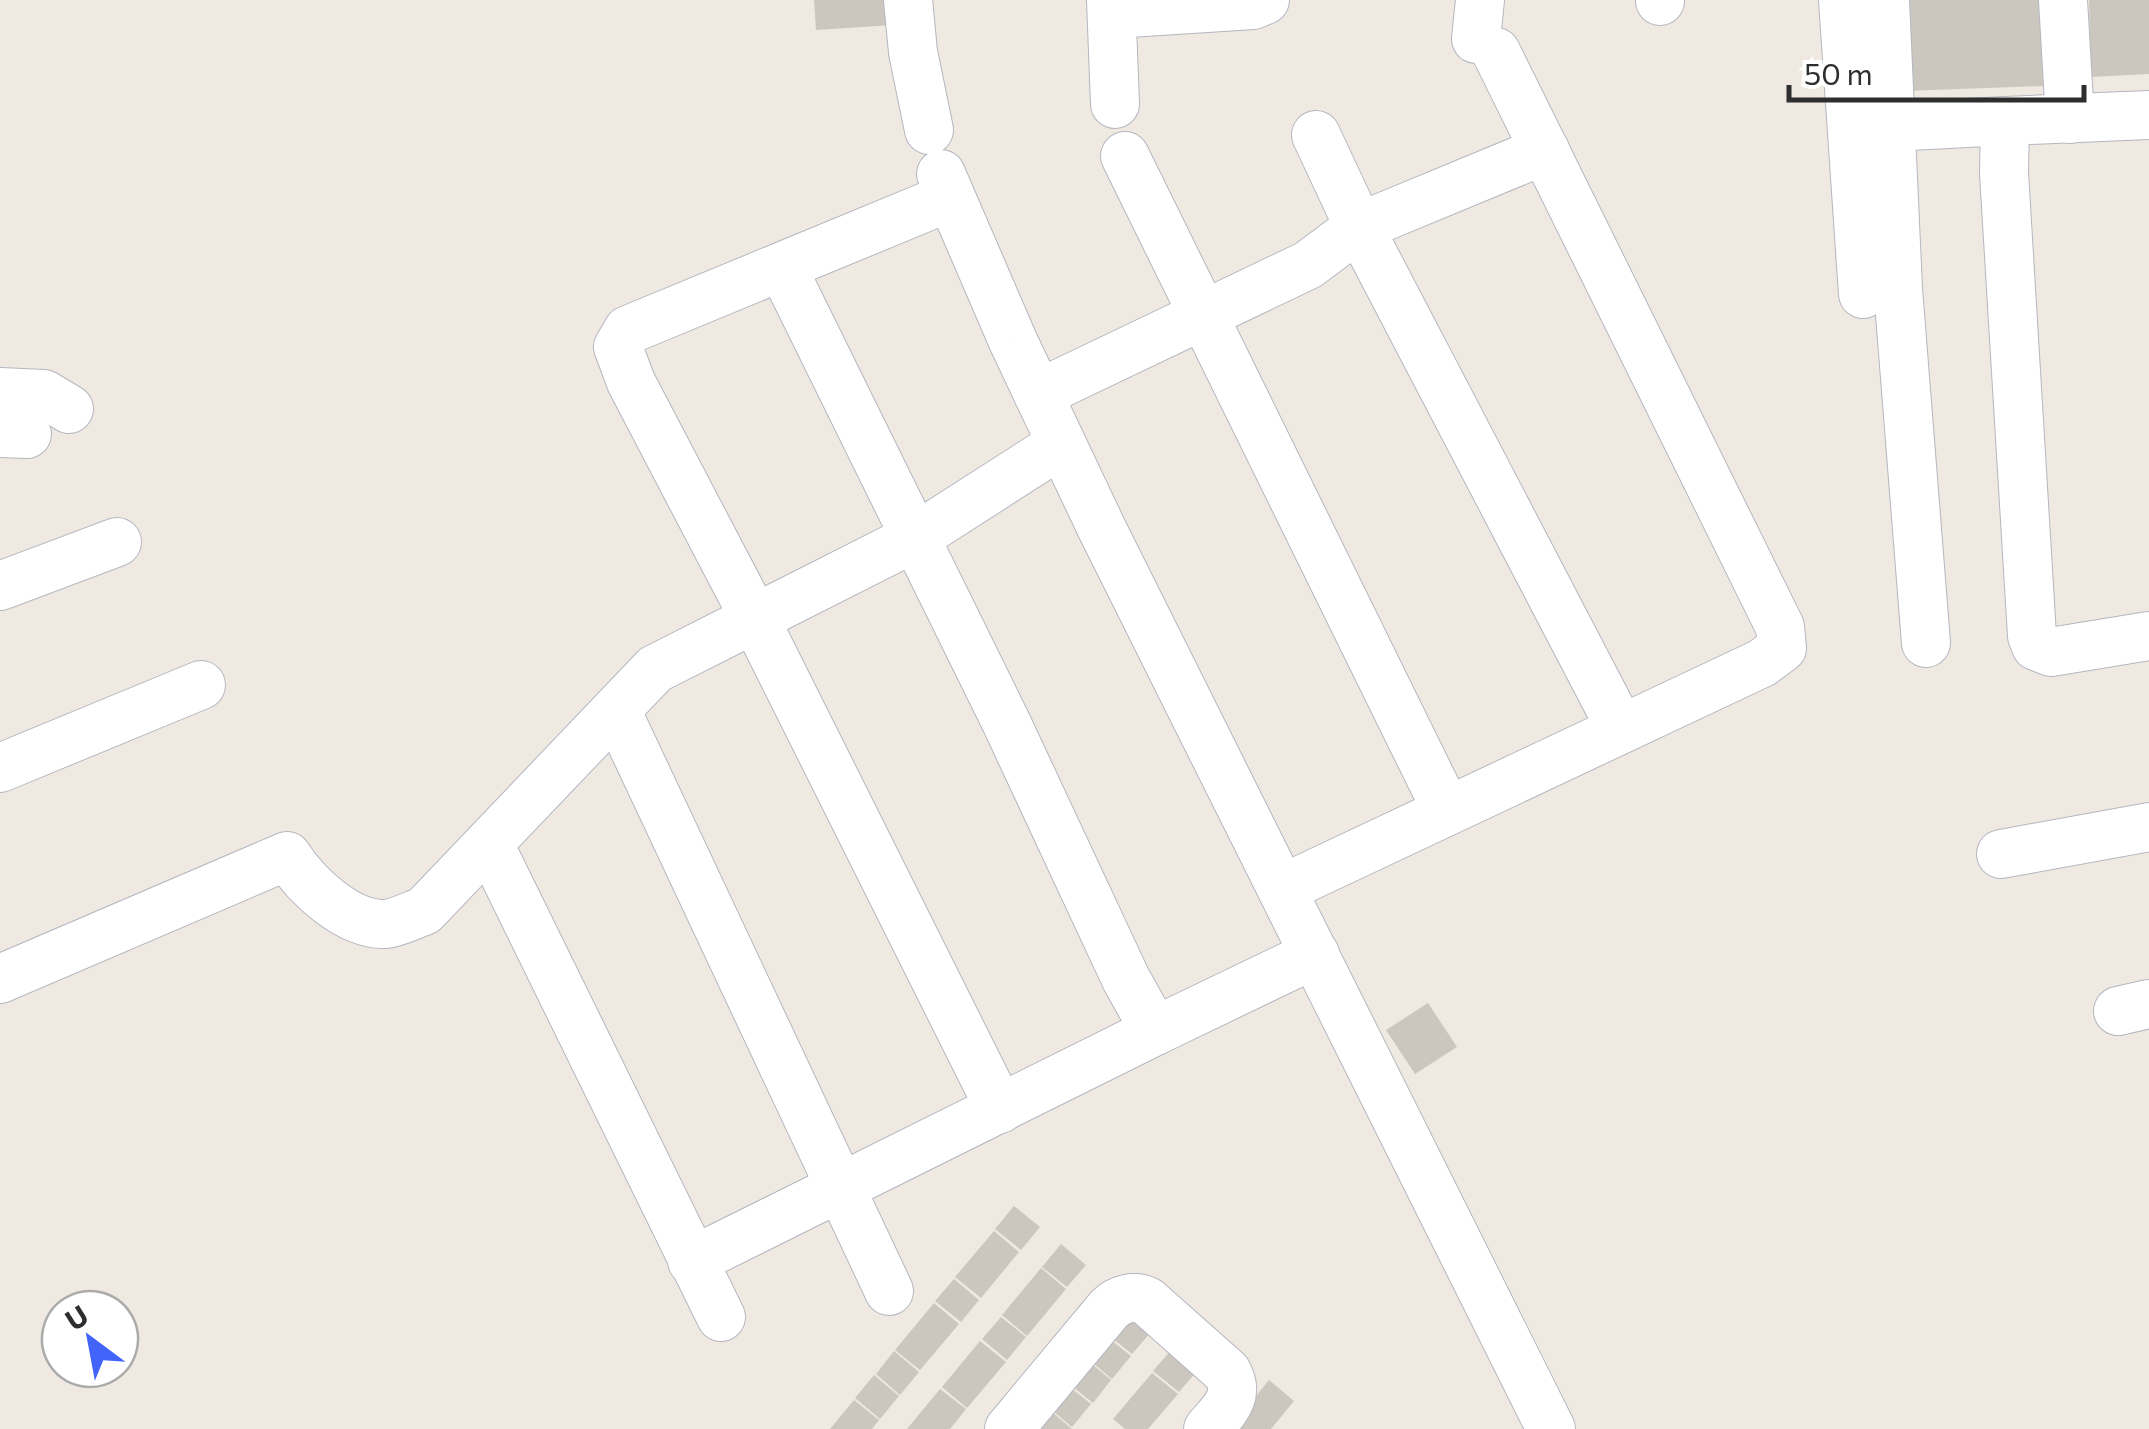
<svg xmlns="http://www.w3.org/2000/svg" width="2149" height="1429" font-family="Commissioner,sans-serif">
<style>
.building{fill:#cbc7bf}
.lines{fill:none;stroke-linecap:round;stroke-linejoin:round}
.minor-casing{stroke:#b4b7c1;stroke-width:50}
.minor{stroke:#fff;stroke-width:48}
</style>
<rect width="100%" height="100%" fill="#efe9e1"/>
<!-- building -->
<g class="building">
<polygon points="814,0 891,0 893,25 816,30"/>
<polygon points="1902,0 2040,0 2043,86 1905,91"/>
<polygon points="2089,0 2149,0 2149,74 2091,77"/>
<polygon points="1428,1003 1457,1047 1415,1074 1386,1030"/>
<polygon points="1014,1206 1040,1227 1021,1250 995,1229"/>
<polygon points="994,1231 1019,1252 981,1298 955,1277"/>
<polygon points="1061,1244 1086,1265 1067,1287 1042,1267"/>
<polygon points="1041,1268 1066,1289 1027,1336 1002,1315"/>
<polygon points="954,1279 979,1300 961,1322 935,1301"/>
<polygon points="934,1303 959,1324 920,1370 895,1350"/>
<polygon points="1126,1311 1151,1332 1132,1354 1107,1334"/>
<polygon points="1001,1317 1026,1337 1007,1360 982,1339"/>
<polygon points="1106,1336 1131,1356 1112,1379 1087,1358"/>
<polygon points="980,1341 1006,1362 967,1408 942,1387"/>
<polygon points="1172,1349 1198,1370 1179,1392 1153,1371"/>
<polygon points="894,1351 919,1372 900,1395 876,1374"/>
<polygon points="1086,1359 1111,1380 1093,1403 1067,1382"/>
<polygon points="1152,1373 1178,1394 1148,1429 1125,1429 1113,1419"/>
<polygon points="874,1375 899,1396 880,1419 855,1398"/>
<polygon points="1269,1380 1294,1401 1271,1429 1233,1429 1231,1427"/>
<polygon points="1066,1384 1091,1404 1072,1427 1047,1406"/>
<polygon points="940,1389 966,1409 950,1429 907,1429"/>
<polygon points="854,1400 879,1420 872,1429 830,1429"/>
<polygon points="1046,1407 1072,1429 1028,1429"/>
</g>
<g class="lines">
<!-- minor casing -->
<g class="minor-casing">
<g id="minor">
<polyline points="908,0 913,52 929,130"/>
<polyline points="1111,0 1115,104"/>
<polyline points="1843,0 1863,294"/>
<polyline points="1885,0 1898,289 1926,643"/>
<polyline points="2063,0 2070,119"/>
<polyline points="1660,1 1660,0"/>
<polyline points="1113,14 1253,5 1265,0"/>
<polyline points="1476,39 1480,0"/>
<polyline points="2005,121 2149,115"/>
<polyline points="1891,127 2005,121 2004,173 2032,636 2036,646 2051,652 2149,636"/>
<polyline points="1316,135 1359,227 1621,729"/>
<polyline points="1125,156 1447,811"/>
<polyline points="941,174 1013,341 1102,529 1551,1429"/>
<polyline points="950,197 628,330 618,347 631,382 756,621 1000,1109"/>
<polyline points="782,267 1007,724 1126,979 1155,1031 1315,954"/>
<polyline points="0,392 44,394 69,409"/>
<polyline points="1038,394 1308,265 1359,227 1545,150"/>
<polyline points="0,433 27,434"/>
<polyline points="0,586 117,542"/>
<polyline points="616,710 889,1291"/>
<polyline points="0,768 201,685"/>
<polyline points="489,844 721,1317"/>
<polyline points="2001,854 2149,827"/>
<polyline points="1282,889 1762,663 1782,648 1780,627 1496,52"/>
<path d="M0,979L287,856C306,885 347,925 385,924C397,923 412,915 424,911L655,669L916,537L1061,444"/>
<polyline points="2118,1011 2149,1004"/>
<polyline points="692,1261 1155,1031"/>
<path d="M1009,1429L1109,1309C1119,1299 1134,1295 1147,1301L1227,1372C1241,1397 1224,1410 1208,1429"/>
</g>
</g>
<!-- minor -->
<use href="#minor" class="minor"/>
</g>
<!-- north arrow -->
<g transform="translate(90 1339) rotate(328)"><circle r="48" fill="#ffffff" stroke="#ababab" stroke-width="2.5"/>
<path d="M0-8L18 38L0 25L-18 38Z" fill="#4264fb"/>
<text y="-15" font-size="28" font-weight="bold" text-anchor="middle" fill="#2e2e2e">U</text>
</g>
<!-- scale -->
<path d="M1789 85v15h295v-15" fill="none" stroke="#2e2e2e" stroke-width="5"/>
<text x="1804" y="85" font-size="30" fill="#2e2e2e" stroke="#ffffff" stroke-width="8" paint-order="stroke">50 m</text>
</svg>
